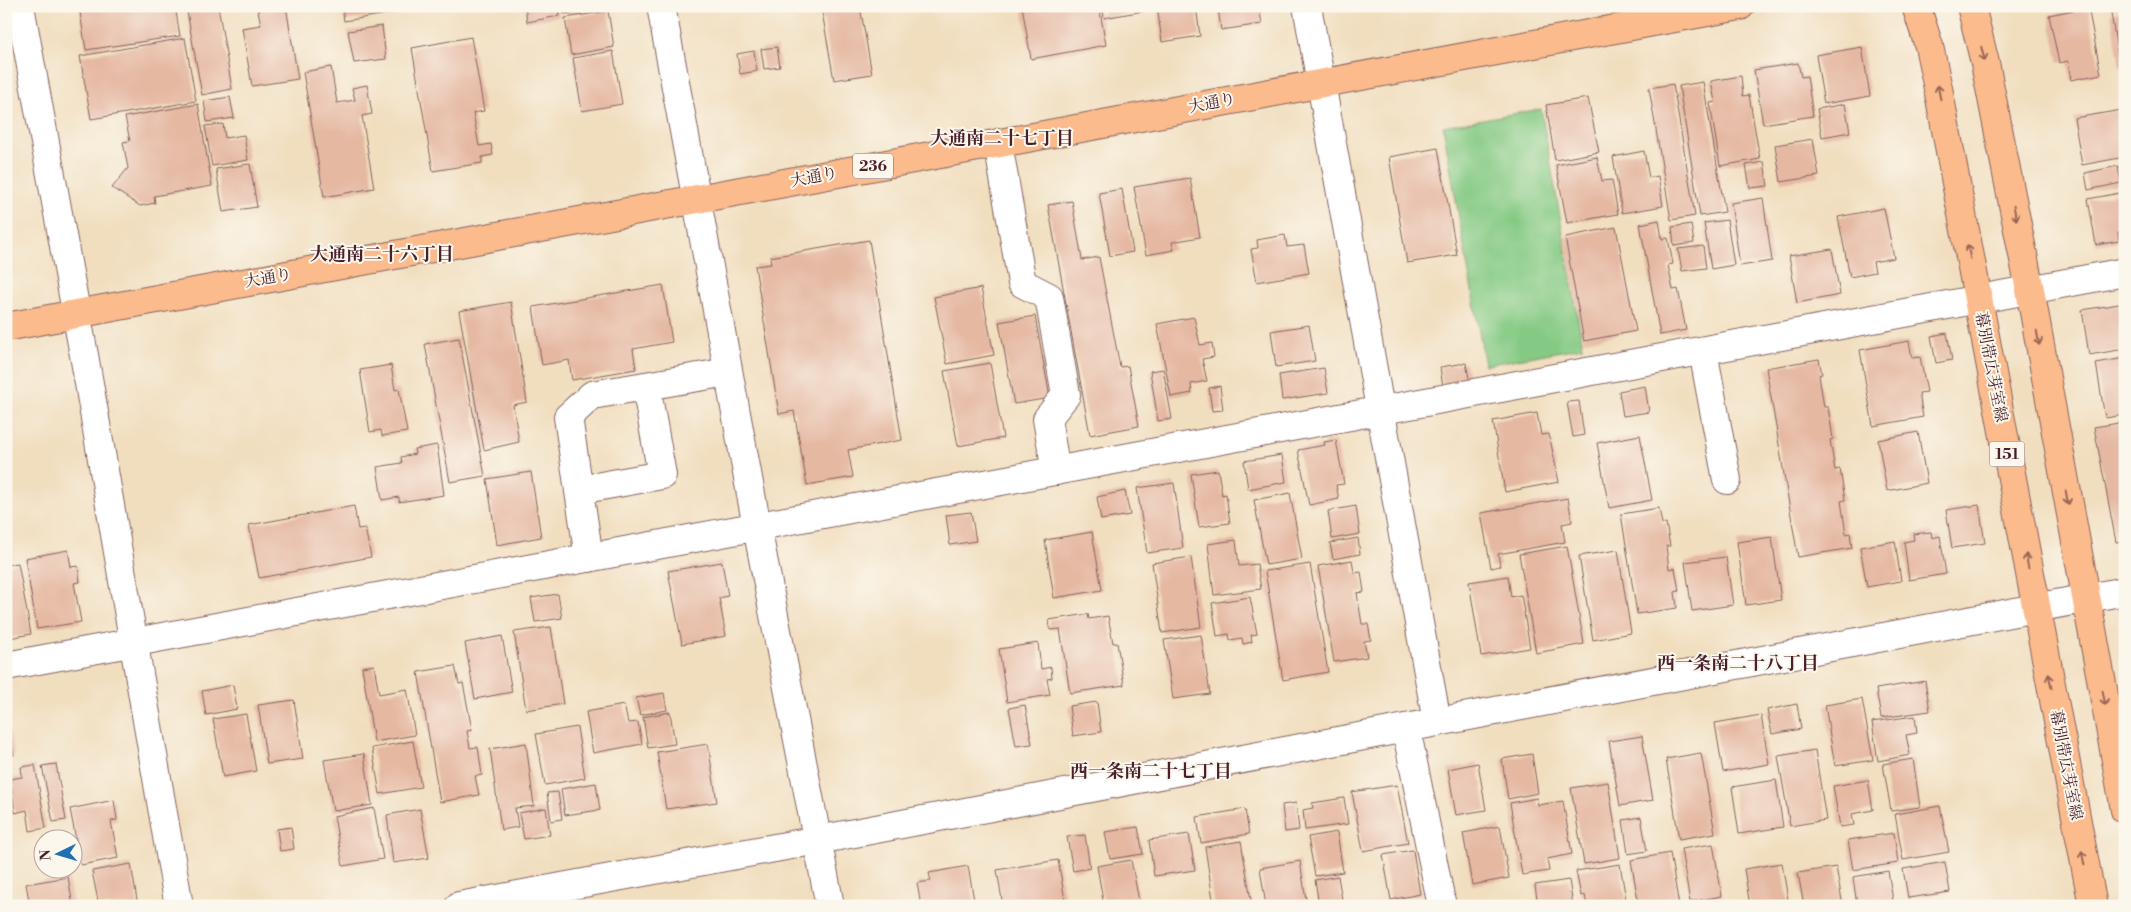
<svg xmlns="http://www.w3.org/2000/svg" width="2131" height="912" font-family="'Libre Bodoni','Noto Serif JP',serif">
<style>
.green{fill:#85ca84;stroke:#687458}
.building{fill:#e5b8a2}
.lines{fill:none;stroke-linecap:round;stroke-linejoin:round}
.minor-casing{stroke:#84625f;stroke-width:30}
.major-casing{stroke:#84625f;stroke-width:30}
.highway-casing{stroke:#84625f;stroke-width:30}
.minor{stroke:#fff;stroke-width:28}
.major{stroke:#fbbb8c;stroke-width:28}
.highway{stroke:#fbbb8c;stroke-width:28}
.oneway{stroke:#9a6557}
.labels{text-anchor:middle;dominant-baseline:central;stroke-width:4;stroke-linejoin:round;paint-order:stroke}
.shield{fill:#fbf7ec;stroke:#7f6065;stroke-width:1}
.shield-label{font-size:15px;font-weight:bold;fill:#4a1f2b}
.street-label{font-size:16px;fill:#4a1f2b;stroke:#fbf7ec}
.neighbourhood-label{font-size:18px;font-weight:bold;fill:#4a1f2b;stroke:#fbf7ec}
</style>
<rect width="100%" height="100%" fill="#fbf7ec"/>
<filter id="ink" filterUnits="userSpaceOnUse"><feTurbulence type="fractalNoise" baseFrequency=".02" numOctaves="2"/><feDisplacementMap in="SourceGraphic" scale="10" xChannelSelector="R" yChannelSelector="G"/><feConvolveMatrix kernelMatrix="1 2 1 2 8 2 1 2 1" color-interpolation-filters="sRGB"/></filter>
<filter id="wash" filterUnits="userSpaceOnUse"><feTurbulence type="fractalNoise" baseFrequency=".0096" numOctaves="4" result="noise"/><feDisplacementMap in="SourceGraphic" scale="20" xChannelSelector="R" yChannelSelector="G"/><feGaussianBlur stdDeviation="1.12" result="paint"/><feColorMatrix in="noise" values="0 0 0 0 0 0 0 0 0 0 0 0 0 0 0 0 0 1.4 0 .05"/><feComposite in="paint" operator="in"/></filter>
<g filter="url(#wash)">
<rect width="100%" height="100%" fill="#f1debf"/>
<!-- green -->
<polygon class="green" points="1541,109 1583,347 1485,365 1443,126"/>
<g id="blocks">
<!-- building -->
<g class="building">
<polygon points="79,6 175,6 180,36 86,50"/>
<polygon points="186,6 218,6 232,89 202,95"/>
<polygon points="257,6 286,6 298,79 252,86 242,28 261,25"/>
<polygon points="342,6 392,6 393,13 344,21"/>
<polygon points="525,6 558,6 559,16 527,22"/>
<polygon points="563,6 604,6 605,7 564,14"/>
<polygon points="821,6 860,6 872,74 834,80"/>
<polygon points="1022,6 1099,6 1106,45 1031,59"/>
<polygon points="1102,6 1148,6 1149,10 1104,18"/>
<polygon points="1157,6 1196,6 1200,36 1162,42"/>
<polygon points="1210,6 1259,6 1262,24 1221,30 1218,8 1210,9"/>
<polygon points="2088,7 2101,74 2071,80 2068,61 2059,63 2049,15"/>
<polygon points="608,11 614,47 571,55 565,18"/>
<polygon points="2125,11 2125,66 2120,67 2111,13"/>
<polygon points="382,26 386,59 354,63 348,31"/>
<polygon points="471,37 484,111 473,113 479,146 491,144 493,155 482,157 482,163 433,171 412,48"/>
<polygon points="185,38 196,101 91,119 80,56"/>
<polygon points="777,47 780,67 764,69 761,49"/>
<polygon points="1862,47 1870,96 1824,104 1816,55"/>
<polygon points="613,51 622,104 582,111 573,58"/>
<polygon points="754,51 757,71 740,74 737,54"/>
<polygon points="1798,63 1801,77 1807,76 1813,116 1763,124 1754,70"/>
<polygon points="331,67 337,103 355,100 352,88 367,85 372,114 362,116 374,188 324,197 303,72"/>
<polygon points="1741,76 1743,96 1749,95 1760,159 1720,166 1710,103 1715,102 1711,81"/>
<polygon points="1703,82 1725,212 1700,216 1679,86"/>
<polygon points="1673,84 1695,216 1671,220 1649,88"/>
<polygon points="230,97 234,118 207,122 204,101"/>
<polygon points="1588,98 1599,152 1555,160 1546,105"/>
<polygon points="198,104 212,186 154,196 155,203 140,206 112,188 128,168 123,142 130,141 125,117"/>
<polygon points="1845,104 1850,132 1822,137 1817,109"/>
<polygon points="2122,110 2125,127 2125,157 2082,165 2074,118"/>
<polygon points="223,124 225,138 244,135 248,160 212,166 205,126"/>
<polygon points="1813,139 1819,176 1781,182 1775,145"/>
<polygon points="1438,148 1457,255 1407,263 1389,157"/>
<polygon points="1644,151 1649,178 1658,176 1663,206 1622,213 1613,157"/>
<polygon points="1597,157 1602,181 1612,180 1618,214 1567,223 1556,165"/>
<polygon points="1764,162 1768,186 1750,188 1746,165"/>
<polygon points="250,164 257,207 223,212 216,169"/>
<polygon points="2118,166 2121,183 2088,190 2085,173"/>
<polygon points="1190,178 1200,237 1172,242 1174,250 1146,255 1134,187"/>
<polygon points="1122,189 1133,252 1110,256 1099,193"/>
<polygon points="2125,192 2125,231 2118,232 2119,241 2096,245 2088,199"/>
<polygon points="1763,198 1772,261 1740,266 1731,203"/>
<polygon points="1072,201 1082,260 1099,257 1120,367 1128,366 1139,426 1090,435 1048,205"/>
<polygon points="1884,208 1894,258 1873,262 1875,272 1850,277 1838,217"/>
<polygon points="1659,220 1662,239 1668,238 1673,264 1668,265 1673,290 1678,289 1686,330 1660,335 1640,224"/>
<polygon points="1727,220 1734,265 1711,269 1704,223"/>
<polygon points="1691,224 1694,243 1674,246 1672,227"/>
<polygon points="1616,227 1636,331 1584,341 1565,237"/>
<polygon points="1285,235 1287,247 1304,245 1309,273 1257,282 1251,249 1258,248 1257,240"/>
<polygon points="869,240 902,440 848,450 853,477 807,485 794,411 779,414 755,266 771,264 770,257"/>
<polygon points="1703,246 1706,268 1682,271 1678,249"/>
<polygon points="1832,249 1840,295 1797,303 1789,256"/>
<polygon points="663,285 672,342 633,349 636,369 572,380 569,360 542,365 533,307"/>
<polygon points="981,288 994,355 947,364 934,297"/>
<polygon points="511,302 527,402 513,405 519,442 484,450 459,311"/>
<polygon points="2125,303 2125,349 2089,355 2082,310"/>
<polygon points="1035,316 1050,398 1014,404 999,322"/>
<polygon points="1194,317 1200,345 1212,343 1214,357 1202,359 1207,381 1191,384 1192,393 1171,397 1157,324"/>
<polygon points="1309,325 1315,361 1276,367 1271,331"/>
<polygon points="1947,333 1952,360 1936,363 1931,336"/>
<polygon points="459,338 485,476 450,482 425,344"/>
<polygon points="1909,341 1912,358 1920,357 1927,392 1919,393 1923,417 1873,426 1860,350"/>
<polygon points="2125,358 2125,415 2105,418 2096,363"/>
<polygon points="1819,359 1822,374 1819,375 1824,407 1828,407 1833,439 1830,440 1835,470 1840,469 1845,500 1841,501 1846,534 1850,533 1852,548 1798,557 1766,368"/>
<polygon points="990,363 1003,438 958,446 944,371"/>
<polygon points="1466,363 1470,383 1443,387 1440,367"/>
<polygon points="391,365 395,390 399,389 407,432 382,436 381,430 370,432 360,370"/>
<polygon points="1324,368 1328,393 1282,400 1279,375"/>
<polygon points="1163,369 1172,419 1158,421 1150,371"/>
<polygon points="1220,386 1223,410 1212,411 1209,388"/>
<polygon points="1645,386 1649,412 1623,416 1619,391"/>
<polygon points="1579,401 1584,435 1573,437 1567,402"/>
<polygon points="1537,413 1541,435 1549,434 1559,482 1505,492 1493,421"/>
<polygon points="2125,422 2125,541 2116,542 2094,427"/>
<polygon points="1918,432 1927,483 1887,491 1878,440"/>
<polygon points="1640,435 1652,500 1609,508 1597,443"/>
<polygon points="1336,440 1344,484 1336,485 1339,499 1309,505 1298,450 1325,445 1324,442"/>
<polygon points="437,445 444,495 399,502 399,497 382,500 377,467 402,463 401,457 415,454 414,449"/>
<polygon points="1282,455 1286,482 1248,489 1244,461"/>
<polygon points="1218,470 1222,495 1226,494 1230,523 1199,527 1191,474"/>
<polygon points="531,472 541,537 497,545 487,479"/>
<polygon points="1174,483 1183,548 1147,553 1137,488"/>
<polygon points="1125,491 1130,515 1101,520 1097,497"/>
<polygon points="1290,493 1302,559 1266,565 1254,500"/>
<polygon points="1568,498 1572,522 1562,524 1565,542 1498,554 1500,566 1491,568 1481,513"/>
<polygon points="1979,505 1985,543 1952,548 1946,510"/>
<polygon points="354,506 358,529 365,528 371,557 259,578 249,525"/>
<polygon points="1356,506 1360,534 1332,539 1328,511"/>
<polygon points="1659,508 1662,524 1666,523 1670,546 1666,546 1669,569 1675,568 1679,591 1675,592 1677,608 1637,614 1621,514"/>
<polygon points="971,512 976,541 950,545 946,515"/>
<polygon points="1092,532 1102,590 1054,598 1045,540"/>
<polygon points="1931,532 1932,538 1940,536 1946,574 1909,580 1904,542 1914,540 1913,534"/>
<polygon points="1772,537 1781,600 1746,605 1737,542"/>
<polygon points="1358,538 1360,554 1333,559 1330,543"/>
<polygon points="1236,540 1239,566 1257,564 1261,589 1214,595 1208,544"/>
<polygon points="1895,541 1901,581 1867,587 1860,547"/>
<polygon points="1567,546 1584,644 1536,653 1519,554"/>
<polygon points="68,550 71,567 78,566 80,582 74,583 81,622 37,629 25,558"/>
<polygon points="1618,550 1631,633 1593,640 1579,556"/>
<polygon points="1191,557 1201,627 1162,633 1152,563"/>
<polygon points="1726,557 1733,605 1692,611 1685,562"/>
<polygon points="1352,560 1354,573 1361,572 1364,592 1357,593 1362,624 1368,624 1371,640 1364,641 1367,657 1334,662 1318,566"/>
<polygon points="722,562 728,596 719,598 726,636 682,644 668,571"/>
<polygon points="18,563 31,634 9,638 6,624 6,565"/>
<polygon points="1310,564 1328,672 1283,680 1265,571"/>
<polygon points="1508,576 1511,597 1521,595 1530,648 1481,656 1469,582"/>
<polygon points="558,594 562,618 535,622 531,598"/>
<polygon points="1250,597 1257,634 1251,635 1252,642 1243,644 1242,638 1230,640 1229,634 1217,636 1212,603"/>
<polygon points="1088,614 1089,619 1108,616 1113,643 1117,643 1124,685 1070,693 1060,629 1050,630 1049,620"/>
<polygon points="551,627 563,704 526,710 514,632"/>
<polygon points="1201,635 1210,694 1173,699 1164,640"/>
<polygon points="502,636 512,692 475,699 465,643"/>
<polygon points="1038,643 1041,669 1051,667 1052,678 1047,679 1050,695 1007,702 999,649"/>
<polygon points="374,665 379,694 407,689 415,735 374,742 362,667"/>
<polygon points="455,666 459,684 463,683 472,730 467,731 470,748 478,747 482,775 475,776 479,795 440,802 418,672"/>
<polygon points="1925,681 1930,711 1881,718 1876,689"/>
<polygon points="233,685 237,709 206,715 202,691"/>
<polygon points="664,693 667,710 640,715 636,698"/>
<polygon points="1862,699 1873,760 1835,766 1825,705"/>
<polygon points="294,700 303,759 267,764 258,705"/>
<polygon points="1097,702 1101,732 1073,736 1069,706"/>
<polygon points="1797,704 1801,729 1772,734 1767,710"/>
<polygon points="624,705 628,723 638,722 642,744 593,753 586,712"/>
<polygon points="1025,705 1032,744 1016,746 1009,708"/>
<polygon points="670,712 675,744 648,748 643,717"/>
<polygon points="246,714 256,771 223,777 213,719"/>
<polygon points="1761,715 1769,764 1723,772 1715,723"/>
<polygon points="1915,716 1917,733 1906,735 1910,755 1878,761 1872,722"/>
<polygon points="6,718 14,755 6,757"/>
<polygon points="577,727 585,778 545,785 536,734"/>
<polygon points="1642,736 1653,800 1620,806 1609,741"/>
<polygon points="413,741 421,787 380,794 372,748"/>
<polygon points="526,743 534,806 515,808 518,827 501,830 490,749"/>
<polygon points="708,744 717,802 666,809 657,752"/>
<polygon points="1815,750 1826,820 1790,826 1778,756"/>
<polygon points="1701,753 1715,833 1679,839 1666,759"/>
<polygon points="364,754 372,805 333,811 324,760"/>
<polygon points="1532,754 1538,793 1508,799 1502,759"/>
<polygon points="1913,759 1920,807 1891,811 1883,764"/>
<polygon points="1478,763 1486,810 1456,815 1448,769"/>
<polygon points="56,764 66,820 53,822 42,766"/>
<polygon points="35,765 46,828 30,831 27,810 15,813 10,779 22,777 21,767"/>
<polygon points="1776,780 1783,827 1739,834 1732,787"/>
<polygon points="1868,780 1873,810 1852,814 1854,825 1840,827 1833,786"/>
<polygon points="1608,782 1620,858 1584,864 1571,788"/>
<polygon points="596,783 600,810 565,815 561,789"/>
<polygon points="1397,785 1408,843 1363,851 1352,792"/>
<polygon points="558,792 562,819 551,821 547,793"/>
<polygon points="1344,798 1348,824 1305,830 1303,810 1313,808 1312,803"/>
<polygon points="1537,798 1538,805 1563,801 1572,854 1547,859 1549,871 1522,875 1510,803"/>
<polygon points="114,800 117,820 111,821 118,858 81,865 70,809"/>
<polygon points="1296,803 1299,830 1285,832 1282,805"/>
<polygon points="1940,806 1949,852 1903,860 1895,814"/>
<polygon points="374,808 383,859 343,866 334,816"/>
<polygon points="546,808 550,835 524,839 519,813"/>
<polygon points="420,809 429,858 393,863 387,815"/>
<polygon points="1245,809 1249,834 1201,843 1197,817"/>
<polygon points="1641,817 1647,851 1628,854 1623,820"/>
<polygon points="1500,826 1509,878 1472,885 1463,833"/>
<polygon points="291,827 294,849 280,851 277,829"/>
<polygon points="1138,827 1143,854 1110,859 1105,832"/>
<polygon points="1337,832 1343,872 1315,876 1308,837"/>
<polygon points="1894,833 1898,863 1853,870 1848,840"/>
<polygon points="1189,834 1195,870 1154,876 1149,840"/>
<polygon points="1085,835 1090,868 1073,871 1067,837"/>
<polygon points="1241,841 1252,906 1214,906 1205,847"/>
<polygon points="1713,844 1722,896 1690,902 1681,849"/>
<polygon points="1413,850 1420,894 1391,900 1383,855"/>
<polygon points="1670,853 1679,906 1639,906 1631,860"/>
<polygon points="1058,860 1066,906 1003,906 997,870"/>
<polygon points="1131,860 1140,906 1104,906 1097,866"/>
<polygon points="1300,861 1307,906 1266,906 1260,868"/>
<polygon points="1945,862 1950,892 1908,898 1903,869"/>
<polygon points="1782,863 1789,906 1750,906 1744,869"/>
<polygon points="131,864 138,906 99,906 92,871"/>
<polygon points="1620,864 1627,906 1587,906 1585,895 1581,896 1576,871"/>
<polygon points="968,866 975,906 921,906 917,883 931,881 929,873"/>
<polygon points="1836,867 1843,906 1804,906 1798,873"/>
<polygon points="1888,871 1894,906 1857,906 1853,877"/>
<polygon points="1338,876 1343,906 1319,906 1315,880"/>
<polygon points="68,877 73,906 30,906 26,884"/>
<polygon points="7,880 11,906 6,906"/>
<polygon points="1569,880 1573,906 1538,906 1535,885"/>
</g>
</g>
</g>
<g filter="url(#ink)">
<use href="#blocks" fill-opacity="0" stroke="#84625f" stroke-width="1"/>
<g class="lines">
<!-- minor casing -->
<g class="minor-casing">
<g id="minor">
<polyline points="20,6 86,366 179,906"/>
<polyline points="661,6 757,527 830,906"/>
<polyline points="1307,6 1437,722"/>
<polyline points="998,143 1022,283 1049,297 1066,395 1047,419 1056,471"/>
<polyline points="1703,351 1727,480"/>
<polyline points="579,490 662,475 646,386"/>
<polyline points="589,558 568,417 592,395 728,372"/>
<polyline points="6,666 2125,272"/>
<polyline points="1406,728 1442,906"/>
<polyline points="459,906 818,840 2125,591"/>
</g>
</g>
<!-- major casing -->
<g class="major-casing">
<g id="major">
<polyline points="1916,6 1929,46 1939,93 2093,906"/>
<polyline points="1971,6 1985,63 2030,290 2125,810"/>
</g>
</g>
<!-- highway casing -->
<g class="highway-casing">
<polyline id="highway" points="6,327 1740,6"/>
</g>
<!-- minor -->
<use href="#minor" class="minor"/>
<!-- major -->
<use href="#major" class="major"/>
<!-- highway -->
<use href="#highway" class="highway"/>
</g>
<!-- one-way arrows -->
<defs><path id="oneway-shaft" d="M-6 0H5M1.5-3L5.5 0L1.5 3" fill="none" stroke-width="1.6" stroke-linecap="round" stroke-linejoin="round" transform="scale(1.25)"/></defs>
<g class="oneway">
<use href="#oneway-shaft" transform="translate(1983 54) rotate(76)"/>
<use href="#oneway-shaft" transform="translate(1939 92) rotate(-101)"/>
<use href="#oneway-shaft" transform="translate(2015 213) rotate(79)"/>
<use href="#oneway-shaft" transform="translate(1969 252) rotate(-101)"/>
<use href="#oneway-shaft" transform="translate(2038 338) rotate(80)"/>
<use href="#oneway-shaft" transform="translate(2067 498) rotate(80)"/>
<use href="#oneway-shaft" transform="translate(2027 561) rotate(-101)"/>
<use href="#oneway-shaft" transform="translate(2050 681) rotate(-101)"/>
<use href="#oneway-shaft" transform="translate(2104 698) rotate(79)"/>
<use href="#oneway-shaft" transform="translate(2083 858) rotate(-101)"/>
</g>
</g>
<g class="labels">
<!-- shield labels -->
<g class="shield">
<rect x="853" y="153.5" width="40" height="25" rx="4"/>
<rect x="1989.5" y="441.5" width="35" height="25" rx="4"/>
</g>
<g class="shield-label">
<text x="873" y="166">236</text>
<text x="2007" y="454">151</text>
</g>
<!-- street labels -->
<g class="street-label">
<text transform="translate(1212 103) rotate(-11)">大通り</text>
<text transform="translate(814 177) rotate(-11)">大通り</text>
<text transform="translate(268 278) rotate(-10)">大通り</text>
<text transform="translate(1991 367) rotate(79)">幕別帯広芽室線</text>
<text transform="translate(2066 765) rotate(79)">幕別帯広芽室線</text>
</g>
<!-- neighbourhood labels -->
<g class="neighbourhood-label">
<text x="1002" y="138">大通南二十七丁目</text>
<text x="382" y="254">大通南二十六丁目</text>
<text x="1738" y="663">西一条南二十八丁目</text>
<text x="1151" y="771">西一条南二十七丁目</text>
</g>
</g>
<!-- margin -->
<rect width="2131" height="912" fill="none" stroke="#fbf7ec" stroke-width="25"/>
<!-- north arrow -->
<g transform="translate(58 854) rotate(265)"><circle r="24" fill="#fbf7ec" stroke="#b4a19f"/>
<path d="M0-4L9 19L0 12L-9 19Z" fill="#1f6fb2"/>
<text y="-8" font-size="14" font-weight="bold" text-anchor="middle" fill="#4a1f2b">N</text>
</g>
</svg>
